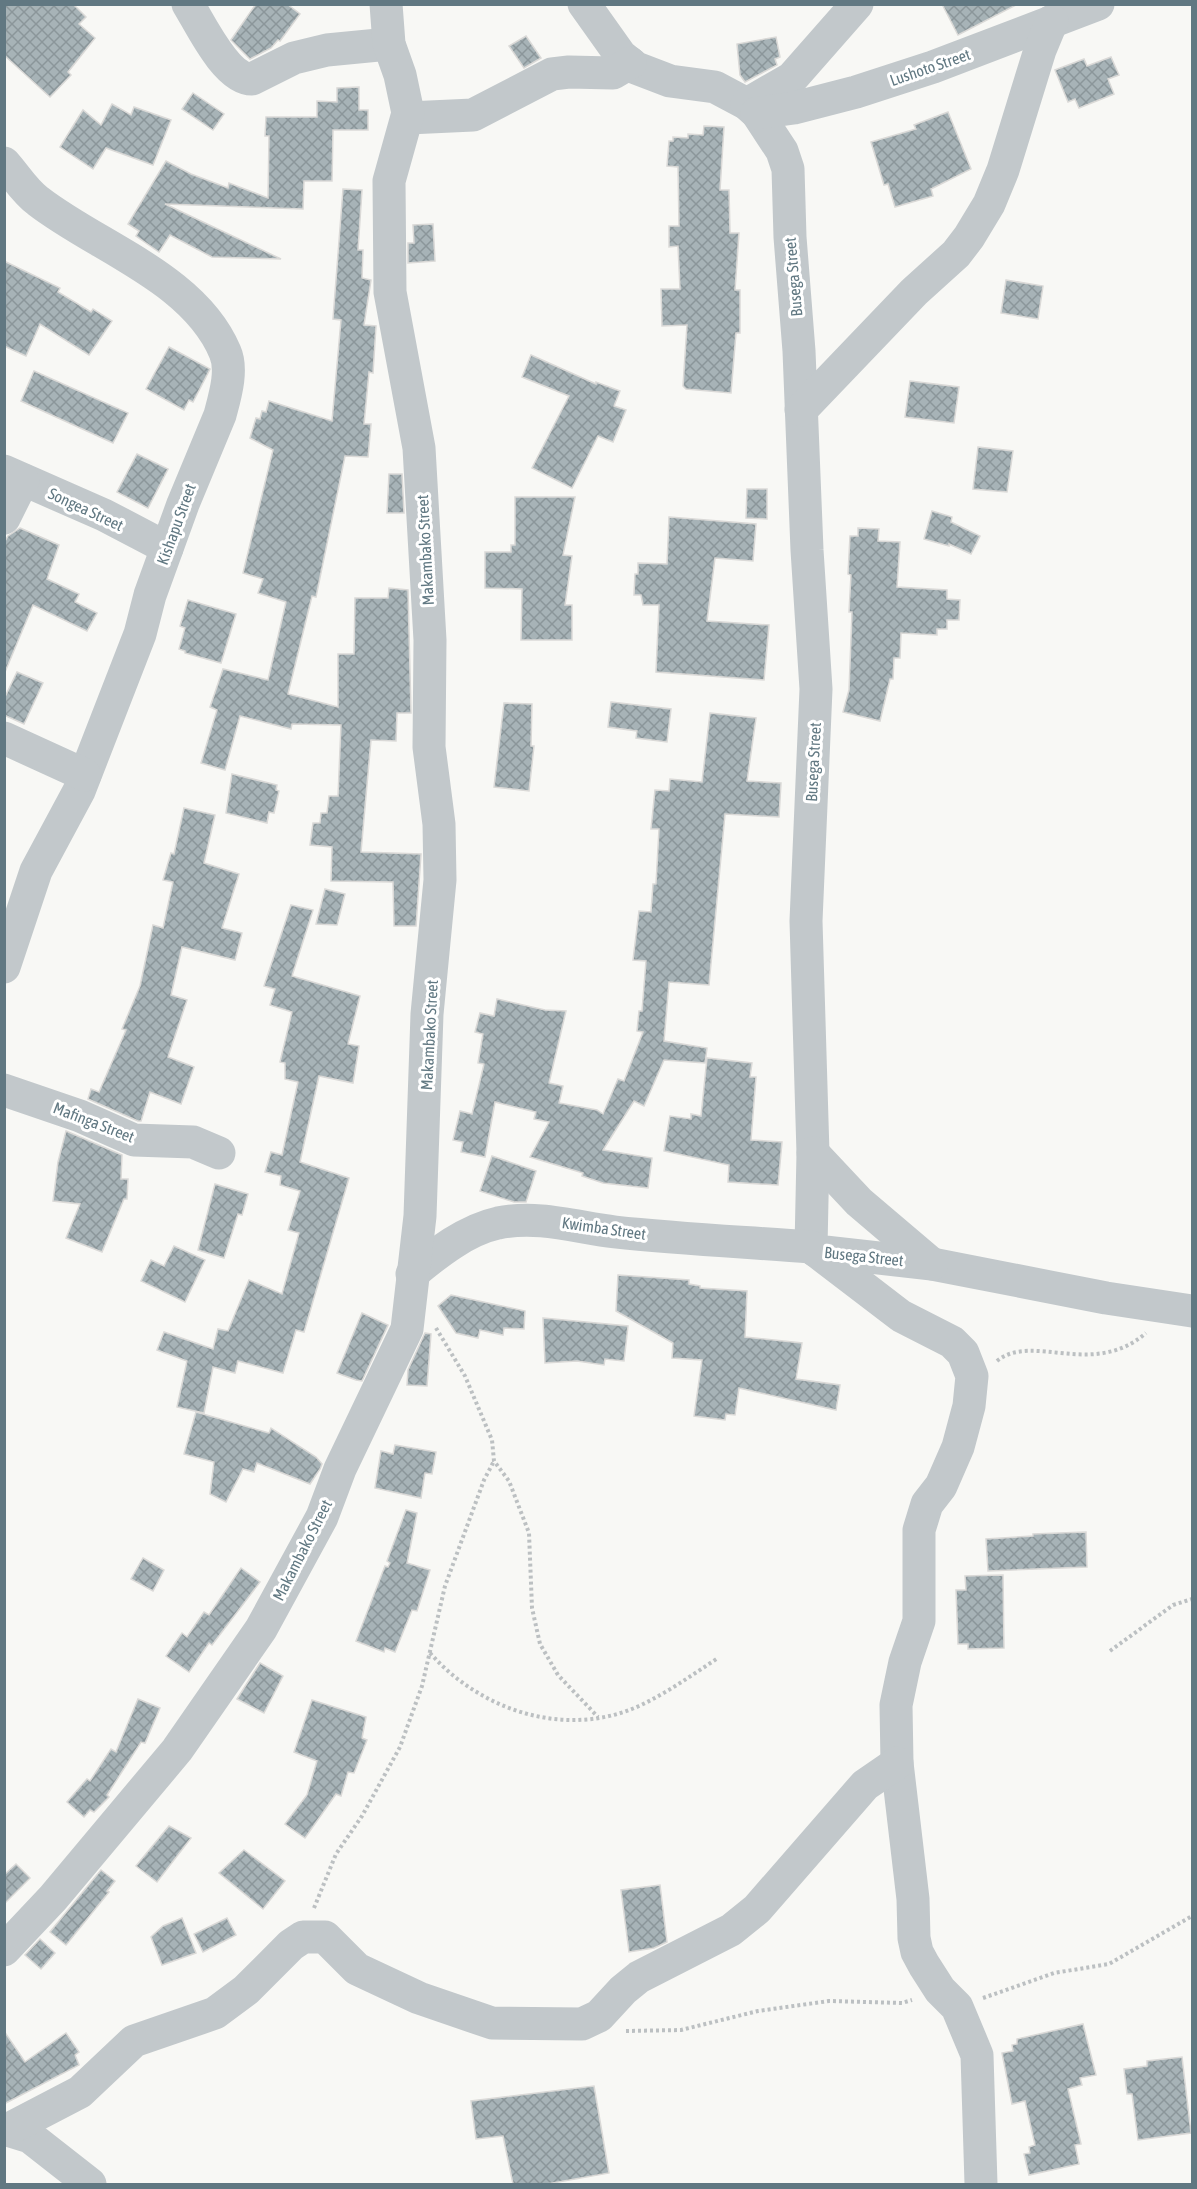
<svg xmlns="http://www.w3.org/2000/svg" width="1197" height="2189" font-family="'Asap Condensed',sans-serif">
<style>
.building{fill:url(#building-cross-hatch);stroke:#dad9d7;stroke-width:1.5}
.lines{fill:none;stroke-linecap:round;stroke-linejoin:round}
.path{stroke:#bcc0c2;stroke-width:4;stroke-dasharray:3 3;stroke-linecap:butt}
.minor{stroke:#c2c8cb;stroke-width:33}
.labels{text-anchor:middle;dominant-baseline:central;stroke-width:6;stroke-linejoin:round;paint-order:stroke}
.street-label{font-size:16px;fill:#617882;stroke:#fff}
</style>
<defs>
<pattern id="building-cross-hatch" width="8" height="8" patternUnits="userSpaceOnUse" patternTransform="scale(1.5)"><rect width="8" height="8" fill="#a7b3b7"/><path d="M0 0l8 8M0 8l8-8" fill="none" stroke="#8b969a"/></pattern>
</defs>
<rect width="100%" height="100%" fill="#f8f8f5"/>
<!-- building -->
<g class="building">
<polygon points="4,4 73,4 86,17 79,24 95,38 68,72 71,75 50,97 4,55"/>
<polygon points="256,4 287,4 300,14 280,41 278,40 271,48 250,59 231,40"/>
<polygon points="942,4 1018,4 958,35"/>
<polygon points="526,36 541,58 524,68 509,46"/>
<polygon points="776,37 780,57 775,59 777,65 745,82 740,75 737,44"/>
<polygon points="1111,57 1119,75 1108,79 1114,94 1079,108 1075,99 1068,102 1055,70 1084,59 1087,66"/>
<polygon points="359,87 359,110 368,110 368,130 333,130 332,181 304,181 303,209 165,204 281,259 212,257 170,235 159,252 136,236 139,231 128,224 166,161 191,174 228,188 229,183 268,198 269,136 265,136 266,117 317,117 317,101 337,102 337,88"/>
<polygon points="193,93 224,114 213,130 182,109"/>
<polygon points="112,104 131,115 134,107 171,120 153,165 106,148 93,169 60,147 83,110 101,125"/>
<polygon points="948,112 971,169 931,189 933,196 895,207 888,184 884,185 871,142 916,129 914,125"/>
<polygon points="704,126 724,127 720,190 729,190 730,233 739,233 735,290 740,290 740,333 736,333 731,393 686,389 683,386 687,325 662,326 661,289 680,289 678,246 669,247 669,226 679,226 678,167 667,166 669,141 673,141 673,137 688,138 688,134 703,135"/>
<polygon points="343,189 362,190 358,250 363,250 362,278 371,280 364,325 376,326 373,373 369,372 364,424 371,424 368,457 345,456 316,597 312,596 288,694 338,707 338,654 354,654 355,598 388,598 389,588 408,590 411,713 397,713 396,741 371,740 361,852 421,854 416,926 394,926 393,882 331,881 332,847 310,845 313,823 320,823 321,813 327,813 329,796 338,796 341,725 292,724 291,729 240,716 225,770 201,763 217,710 210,707 223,669 268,680 286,602 258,593 263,579 243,573 273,450 250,438 256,418 260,419 262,411 266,412 269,401 332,421 341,320 333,319"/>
<polygon points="433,224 435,261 408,263 408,243 414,243 413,225"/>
<polygon points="4,261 60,288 58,292 91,312 93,309 112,321 89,355 40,324 26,356 4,346"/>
<polygon points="1006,280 1043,286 1038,319 1001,313"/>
<polygon points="169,347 210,369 193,402 189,400 184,410 146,389"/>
<polygon points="531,355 596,384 596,382 620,391 614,406 626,410 613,442 598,436 572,488 532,468 569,396 522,377"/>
<polygon points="34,371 128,413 113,443 21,401"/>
<polygon points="910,381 959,387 954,423 905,417"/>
<polygon points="978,447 1013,451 1007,492 973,489"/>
<polygon points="137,454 168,469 148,508 117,492"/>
<polygon points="389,474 402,474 404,513 387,513"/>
<polygon points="747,489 767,489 767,519 746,518"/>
<polygon points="515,497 575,497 563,555 572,556 565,605 572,605 572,640 521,640 522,589 485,588 485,552 511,552 511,545 515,545"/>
<polygon points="932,511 952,517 951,522 980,536 971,554 949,544 949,546 924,539"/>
<polygon points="669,517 756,524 753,561 715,558 707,621 769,625 764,680 656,672 659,605 643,605 641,595 634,595 635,574 638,574 638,563 667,564"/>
<polygon points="20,528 59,545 47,579 79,594 75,602 97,613 87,631 33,605 5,672 4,543 8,536"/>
<polygon points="858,528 879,529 878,541 900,542 897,587 947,590 947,599 960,600 959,620 947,620 947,629 937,629 937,635 901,633 900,658 894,658 893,679 890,679 880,721 843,712 849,690 852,612 849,612 851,575 848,574 850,536 858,536"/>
<polygon points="188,600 236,614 221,663 185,653 185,651 179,649 185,628 180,626"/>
<polygon points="17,672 43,683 24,724 4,715 4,699"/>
<polygon points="611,702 671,709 667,742 636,738 637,731 608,727"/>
<polygon points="504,703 532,704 531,746 534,746 529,791 494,787"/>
<polygon points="710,713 756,718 747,781 781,783 779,817 725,814 709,985 669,982 664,1041 707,1048 705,1063 664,1060 644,1106 634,1101 603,1150 652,1158 648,1188 603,1183 582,1176 583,1173 530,1157 549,1122 534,1119 536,1112 495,1102 485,1157 461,1152 463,1142 453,1140 460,1111 472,1114 484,1064 478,1063 483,1034 475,1032 480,1013 494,1016 497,999 545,1010 566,1011 549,1083 563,1086 559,1103 597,1110 603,1114 618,1079 624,1081 643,1032 637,1031 639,1011 642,1011 646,961 633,960 639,911 651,912 653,884 656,884 659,829 651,829 655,790 669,791 670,779 702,782"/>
<polygon points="232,774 277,785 276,790 279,791 274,813 269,812 267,823 226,813"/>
<polygon points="184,808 215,815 204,863 239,874 222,928 242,933 235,960 182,947 171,995 187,1000 168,1057 194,1067 181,1104 150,1092 141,1121 138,1121 88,1099 91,1089 99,1092 126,1030 122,1029 140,986 153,925 163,928 173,882 163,880 171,853 174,854"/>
<polygon points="325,889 345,894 337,925 316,924"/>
<polygon points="291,905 313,910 292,976 360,996 348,1044 359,1046 353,1083 319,1076 300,1162 349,1178 304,1332 296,1330 283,1373 238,1361 235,1373 213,1367 204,1413 177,1407 187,1361 157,1350 164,1332 213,1349 218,1329 228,1331 249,1280 282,1294 299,1233 288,1230 300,1191 280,1185 281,1176 265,1172 271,1152 282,1155 298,1082 285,1079 285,1063 280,1062 292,1012 270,1005 275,989 264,986"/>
<polygon points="707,1058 752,1063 750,1077 756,1077 751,1140 782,1142 778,1185 728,1182 729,1165 664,1151 670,1116 691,1119 691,1114 701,1116"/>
<polygon points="66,1131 122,1155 121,1179 128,1179 127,1199 124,1199 102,1252 66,1238 80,1204 53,1201 58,1162"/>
<polygon points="492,1156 536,1171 526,1202 514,1202 480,1191"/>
<polygon points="215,1184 248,1194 242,1215 238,1214 224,1258 198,1250"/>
<polygon points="174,1246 205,1260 185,1302 141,1281 151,1260 164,1266"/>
<polygon points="618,1275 689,1280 689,1284 700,1286 700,1288 747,1291 745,1337 802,1343 796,1379 840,1385 836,1410 739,1388 735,1415 726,1414 725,1420 694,1416 702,1360 672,1358 673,1343 616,1311"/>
<polygon points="451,1295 525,1311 524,1329 504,1328 503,1335 480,1330 478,1338 456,1333 438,1306"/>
<polygon points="362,1313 388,1325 362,1381 356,1380 337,1373"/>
<polygon points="543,1318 628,1326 624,1361 605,1359 604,1365 577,1361 545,1363"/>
<polygon points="425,1333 431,1334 427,1386 407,1385 408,1370"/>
<polygon points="196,1412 269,1433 271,1428 316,1457 322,1464 320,1469 310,1484 257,1463 254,1472 243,1469 226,1502 210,1494 214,1462 184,1454"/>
<polygon points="395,1445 436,1452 432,1474 425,1473 421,1498 375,1488 381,1451 393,1454"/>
<polygon points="406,1510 417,1513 407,1563 430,1570 417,1611 412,1610 395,1652 385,1648 384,1652 356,1641 385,1566 388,1567 390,1563 387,1561"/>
<polygon points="1086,1532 1087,1567 988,1571 986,1539 1033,1536 1033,1534"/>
<polygon points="143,1558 164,1570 153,1591 131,1579"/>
<polygon points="241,1568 260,1582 212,1645 209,1643 189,1672 166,1656 182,1633 187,1637 204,1612 209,1615"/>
<polygon points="1003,1575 1004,1648 968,1649 968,1644 958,1644 956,1590 966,1590 965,1576"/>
<polygon points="260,1663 283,1676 264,1713 237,1699"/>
<polygon points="138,1699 160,1708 145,1743 141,1742 107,1795 109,1797 94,1812 90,1810 84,1817 67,1802 87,1779 90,1781 111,1749 116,1752"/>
<polygon points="312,1700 366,1717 362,1738 367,1740 354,1773 348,1772 341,1796 336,1794 305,1838 285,1824 307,1795 317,1761 294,1752"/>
<polygon points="169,1826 191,1838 157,1882 136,1866"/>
<polygon points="244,1850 285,1881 263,1909 219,1873"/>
<polygon points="16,1864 30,1878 4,1904 4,1875"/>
<polygon points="101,1870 115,1881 107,1891 109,1892 66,1945 50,1932"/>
<polygon points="660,1885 667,1942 654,1948 629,1952 621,1890"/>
<polygon points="182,1918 196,1953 162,1965 151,1937 163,1926"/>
<polygon points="227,1918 236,1935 203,1952 194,1934"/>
<polygon points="40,1939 55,1953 41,1969 25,1955"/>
<polygon points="1083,2024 1096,2075 1080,2078 1082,2085 1068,2089 1081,2144 1075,2145 1079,2164 1029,2175 1024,2154 1030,2153 1029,2147 1035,2145 1025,2101 1012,2104 1002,2053 1013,2051 1012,2045 1017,2044 1017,2039"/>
<polygon points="4,2031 25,2062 66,2033 79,2052 75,2055 79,2065 4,2104"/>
<polygon points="1182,2057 1191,2133 1138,2140 1132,2094 1127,2094 1124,2069 1147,2066 1147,2061"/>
<polygon points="594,2086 609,2173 547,2184 513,2184 503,2136 476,2139 471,2101"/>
</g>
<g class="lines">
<!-- path -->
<g class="path">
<polyline points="436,1328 465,1376 492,1440 494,1461 509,1481 529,1533 532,1608 540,1644 558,1675 598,1717"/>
<path d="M997,1361C1032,1332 1093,1379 1146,1333"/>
<polyline points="1110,1651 1173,1605 1192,1599"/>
<path d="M430,1653C481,1711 566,1739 639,1706C667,1693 692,1675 718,1658"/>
<polyline points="314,1908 336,1854 362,1816 400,1747 422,1686 445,1586 484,1480 494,1461"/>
<polyline points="983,1998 1054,1973 1109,1964 1192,1916"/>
<polyline points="626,2031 681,2030 758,2011 829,2001 902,2003 912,2000"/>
</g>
<!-- minor -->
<g class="minor">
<path d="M188,4C201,25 226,79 252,79L294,58L327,50L389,44"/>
<polyline points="584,4 621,56 636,68 670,81 715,87 747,104 757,113 782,151 788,169 790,237 799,351 807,550 816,689 806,921 813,1153 811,1247 816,1251 932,1264 1106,1298 1192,1311"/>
<polyline points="747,104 792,78 857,4"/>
<polyline points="757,113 794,108 856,92 933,67 1098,4"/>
<polyline points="408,118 473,115 552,74 569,72 613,73 630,63"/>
<path d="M4,163C15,175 25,192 38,201C97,247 194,278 225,352C233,370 225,396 220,415L183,504L150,595L140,634L79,791L36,871L4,967"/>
<polyline points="801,410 914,292 956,254 969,237 989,204 1003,170 1040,50 1052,21"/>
<polyline points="4,471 104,515 167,548"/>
<polyline points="4,518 23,480"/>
<polyline points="4,738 85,775"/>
<polyline points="4,1090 80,1116 134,1140 193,1142 219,1153"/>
<polyline points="813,1153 859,1202 932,1264"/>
<polyline points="816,1251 901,1316 952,1342 963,1353 972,1376 969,1406 958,1447 941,1486 927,1504 919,1530 919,1621 905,1662 896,1705 897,1763 913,1899 914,1938 917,1952 924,1965 940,1990 957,2007 977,2055 981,2184"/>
<path d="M412,1274C437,1253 466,1230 498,1223C539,1215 575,1227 615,1232C680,1239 746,1242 811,1247"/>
<polyline points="4,1950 53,1898 177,1750 261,1629 322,1517 340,1469 407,1329 420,1216 427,1014 440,880 439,824 429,747 430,640 419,448 390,292 389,181 408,113 400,75 389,44 386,4"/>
<polyline points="4,2129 30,2137 90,2184"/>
<polyline points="7,2130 80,2092 134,2041 215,2013 246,1990 291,1945 303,1937 325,1937 357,1969 419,1998 492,2023 582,2024 599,2016 623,1990 639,1977 731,1930 757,1909 865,1785 897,1763"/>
</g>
</g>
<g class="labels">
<!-- street labels -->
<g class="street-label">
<text transform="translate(930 67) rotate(-19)">Lushoto Street</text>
<text transform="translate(793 277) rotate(-95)">Busega Street</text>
<text transform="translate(86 509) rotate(25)">Songea Street</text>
<text transform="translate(176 524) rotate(-70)">Kishapu Street</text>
<text transform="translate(425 550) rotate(-93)">Makambako Street</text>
<text transform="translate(813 762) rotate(-87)">Busega Street</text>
<text transform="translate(429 1035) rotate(-87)">Makambako Street</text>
<text transform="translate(94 1122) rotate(21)">Mafinga Street</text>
<text transform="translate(604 1228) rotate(8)">Kwimba Street</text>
<text transform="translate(864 1256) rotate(6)">Busega Street</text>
<text transform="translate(302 1550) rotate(-63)">Makambako Street</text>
</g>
</g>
<!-- border -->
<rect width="1197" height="2189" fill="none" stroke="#617882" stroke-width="12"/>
</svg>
